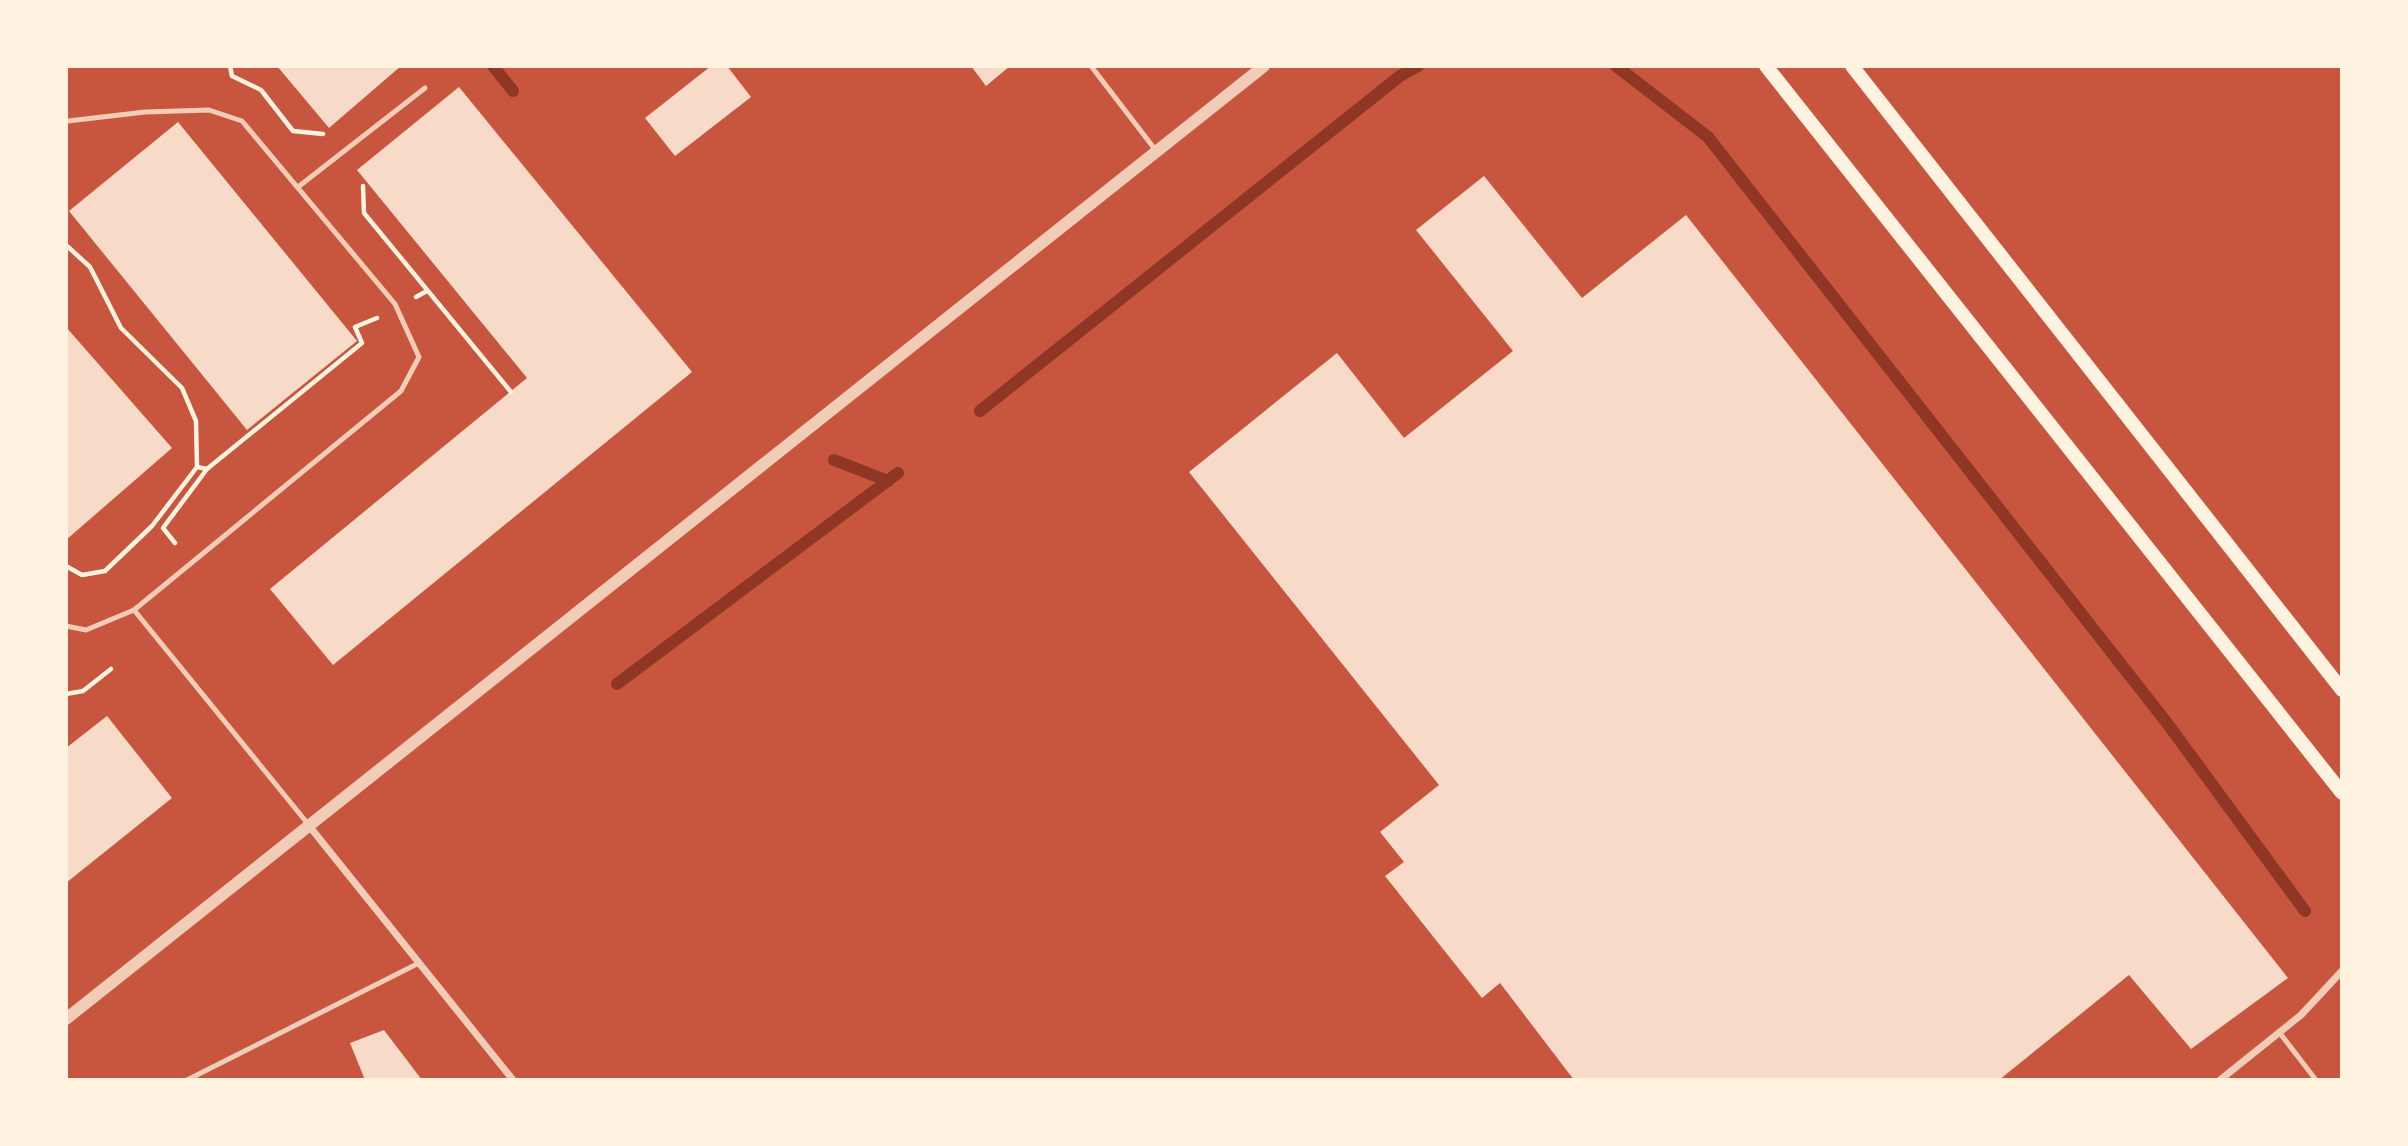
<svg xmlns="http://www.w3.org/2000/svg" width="2408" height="1146" font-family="'Noto Serif',serif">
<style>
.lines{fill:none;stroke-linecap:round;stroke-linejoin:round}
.stream{stroke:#8f3625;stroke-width:12}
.building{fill:#f7dbc8}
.path{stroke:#fff3e0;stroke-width:4.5}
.service{stroke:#f1ccb7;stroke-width:5}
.minor{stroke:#f1ccb7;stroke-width:7}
.tertiary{stroke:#f1ccb7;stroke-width:12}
.secondary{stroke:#fff3e0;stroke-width:14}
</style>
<rect width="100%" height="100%" fill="#c8553d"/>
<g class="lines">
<!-- stream -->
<g class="stream">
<polyline points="493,66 513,91"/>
<polyline points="1616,66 1708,137 2167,723 2305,911"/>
<polyline points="980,411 1400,76 1418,66"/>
<polyline points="834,460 888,481"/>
<polyline points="617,684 898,473"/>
</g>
</g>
<!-- building -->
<g class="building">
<polygon points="277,66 401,66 329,128"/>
<polygon points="711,66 727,66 751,97 675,156 645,118"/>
<polygon points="971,66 1010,66 986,86"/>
<polygon points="459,87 692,372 333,665 270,589 527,378 357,170"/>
<polygon points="178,122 357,341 247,430 69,211"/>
<polygon points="1484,176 1582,298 1686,215 2288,978 2191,1049 2129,975 1999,1080 1574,1080 1500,983 1482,998 1385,876 1404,862 1380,832 1439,785 1189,472 1337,353 1404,438 1513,351 1416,230"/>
<polygon points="66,327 172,448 66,540"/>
<polygon points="107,716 172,798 66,883 66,748"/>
<polygon points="384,1030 422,1080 365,1080 350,1043"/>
</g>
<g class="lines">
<!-- path -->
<g class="path">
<polyline points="230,66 232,76 261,90 293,131 323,134"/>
<polyline points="363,186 364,213 511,392"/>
<polyline points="66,245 90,267 121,328 182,388 196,421 197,467 152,526 105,571 82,575 66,566"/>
<polyline points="416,297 427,291"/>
<polyline points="197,467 207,469 362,343 355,327 377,318"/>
<polyline points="175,543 163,528 207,469"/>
<polyline points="66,694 83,691 111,669"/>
</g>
<!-- service -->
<g class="service">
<polyline points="1091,66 1157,152"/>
<polyline points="68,121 145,112 209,110 242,121 395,304 419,357 401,391 134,610"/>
<polyline points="298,187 425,88"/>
<polyline points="66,626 86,630 134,610 308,824"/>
<polyline points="2279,1032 2316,1080"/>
<polyline points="187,1080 419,963"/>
</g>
<!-- minor -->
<g class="minor">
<polyline points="310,827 513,1080"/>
<polyline points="2220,1080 2301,1015 2342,971"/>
</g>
<!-- tertiary -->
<polyline class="tertiary" points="66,1019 1264,66"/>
<!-- secondary -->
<g class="secondary">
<polyline points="1766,66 2342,793"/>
<polyline points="1852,66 2342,690"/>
</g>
</g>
<!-- border -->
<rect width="2408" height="1146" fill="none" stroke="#fff3e0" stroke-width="136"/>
</svg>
